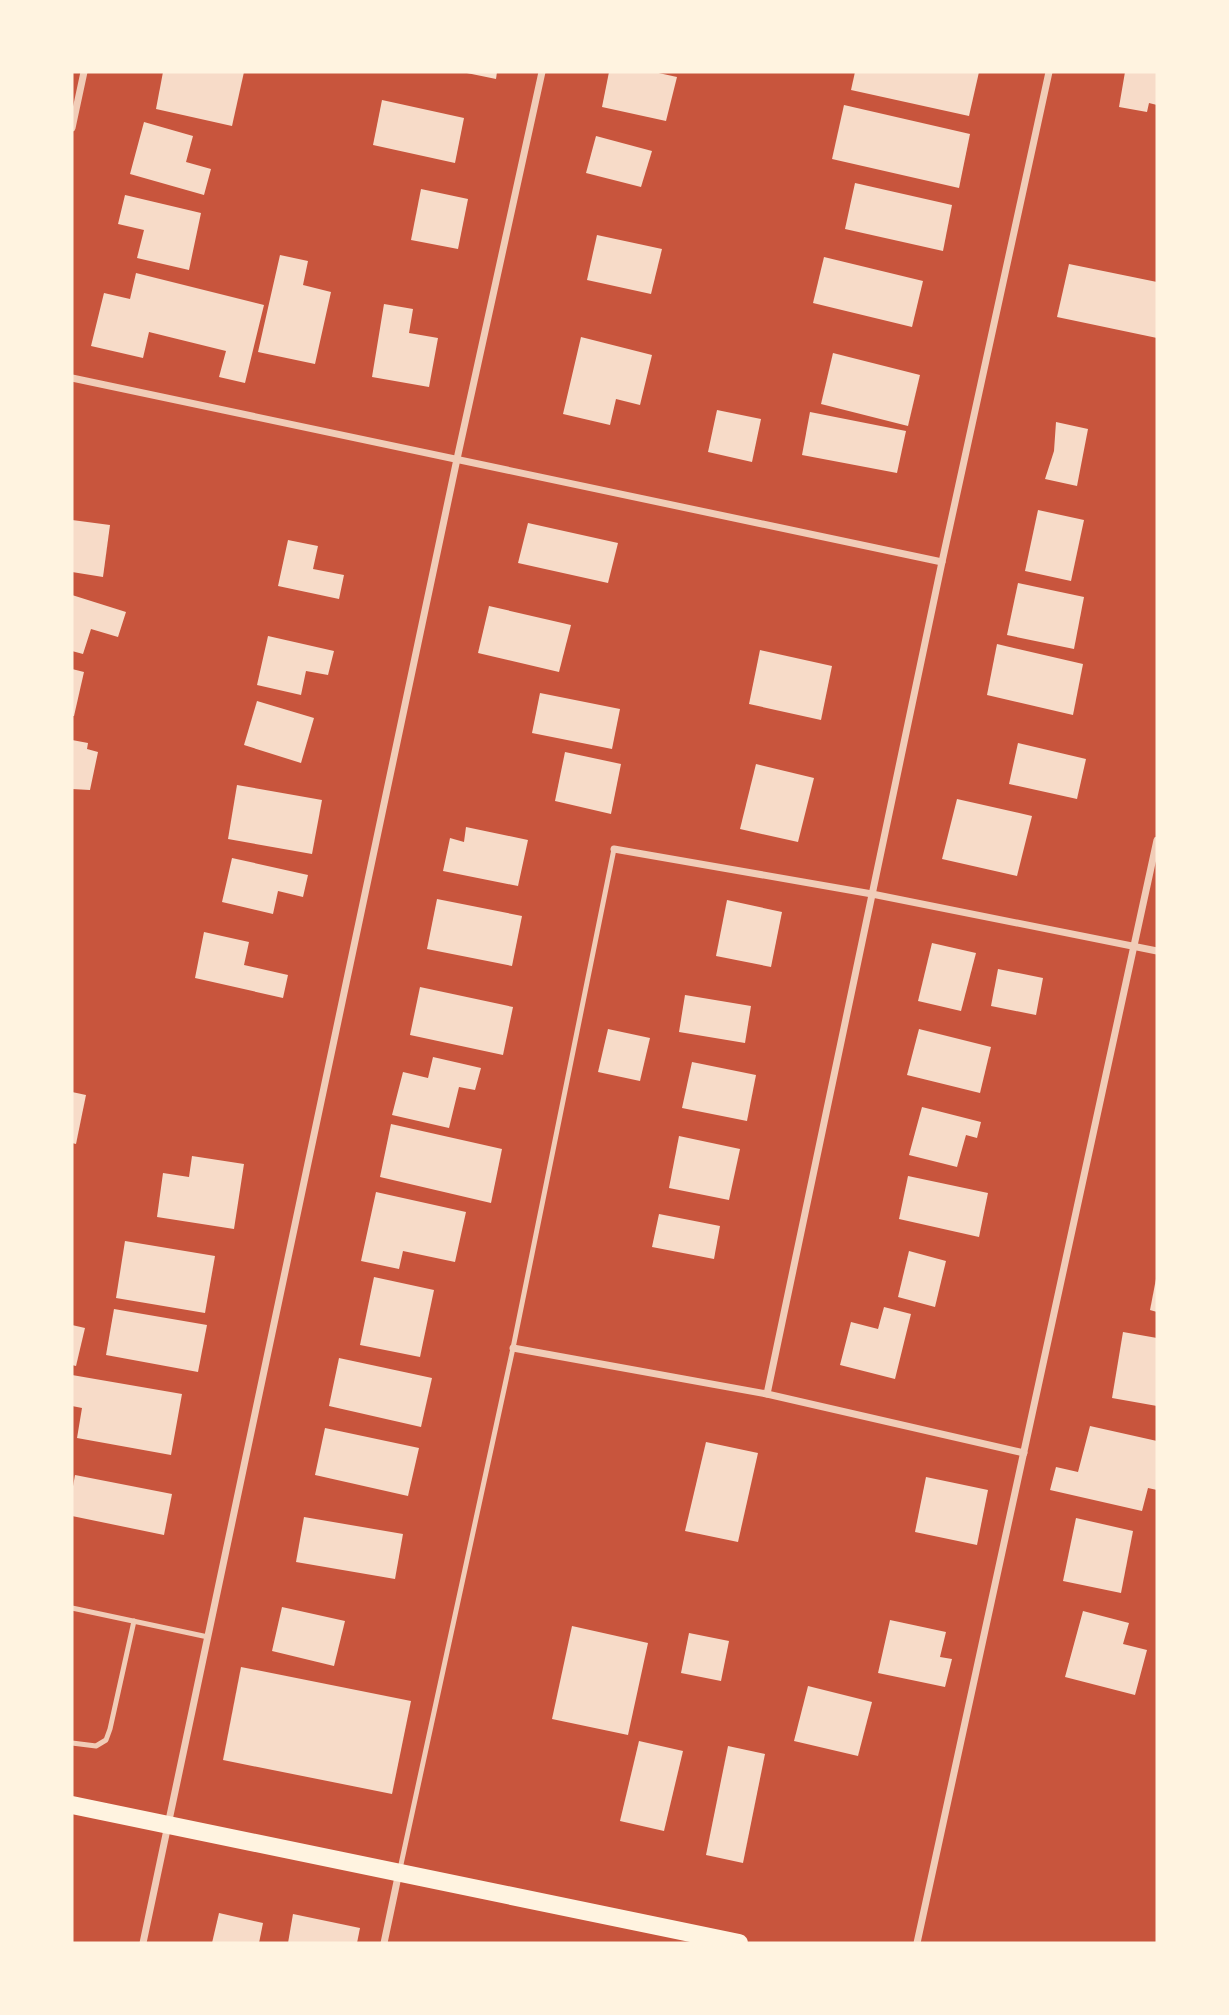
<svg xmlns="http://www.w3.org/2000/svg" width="1229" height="2015" font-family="'IBM Plex Sans',sans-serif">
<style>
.building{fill:#f7dbc8}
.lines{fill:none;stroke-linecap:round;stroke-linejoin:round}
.service{stroke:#f1ccb7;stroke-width:5}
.minor{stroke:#f1ccb7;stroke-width:7}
.primary{stroke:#fff3e0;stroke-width:18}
</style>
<rect width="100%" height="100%" fill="#c8553d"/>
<!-- building -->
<g class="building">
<polygon points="163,72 244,72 232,126 156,109"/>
<polygon points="462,72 497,72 496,79"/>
<polygon points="609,72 654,72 677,77 666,121 602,107"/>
<polygon points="855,72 979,72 969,116 851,90"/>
<polygon points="1125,72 1157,72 1157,105 1149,103 1147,112 1119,107"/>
<polygon points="382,100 464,118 455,163 373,145"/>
<polygon points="844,105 970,134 959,188 832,159"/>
<polygon points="144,122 193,136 186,162 211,169 204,195 130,174"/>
<polygon points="596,136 652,151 641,187 586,173"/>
<polygon points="855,183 952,205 943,251 845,229"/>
<polygon points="421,189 468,199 458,249 411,240"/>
<polygon points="125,195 201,213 189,270 137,258 144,230 118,224"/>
<polygon points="597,235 662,249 651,294 587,280"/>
<polygon points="280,255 308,261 303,285 331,292 315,364 258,352"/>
<polygon points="824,257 923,281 912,327 813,303"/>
<polygon points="1069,264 1157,282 1157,338 1057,317"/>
<polygon points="136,273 264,305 245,383 219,377 226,351 149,332 143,358 91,346 104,293 130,299"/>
<polygon points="384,304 413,309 409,333 438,338 429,387 372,377"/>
<polygon points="581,337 652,355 640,405 616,399 610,425 563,414"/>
<polygon points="833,353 920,375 908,426 821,404"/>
<polygon points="717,410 761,419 752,462 708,452"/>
<polygon points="810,412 906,431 897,473 802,455"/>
<polygon points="1056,422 1088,429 1077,486 1045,479 1054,451"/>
<polygon points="1038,510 1084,520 1071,581 1025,571"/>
<polygon points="72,520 110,525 103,577 72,572"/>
<polygon points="528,523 618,543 608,583 518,563"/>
<polygon points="288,540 318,546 313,569 344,575 339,599 278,586"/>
<polygon points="1018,583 1084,597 1074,649 1007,635"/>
<polygon points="72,595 126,612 118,637 91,629 83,654 72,651"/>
<polygon points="489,606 571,625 559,672 478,653"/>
<polygon points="268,636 334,651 328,675 306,671 301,695 257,685"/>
<polygon points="997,644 1083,664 1073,715 987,695"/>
<polygon points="760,650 832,666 821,720 749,704"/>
<polygon points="72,669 84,672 74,716 72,716"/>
<polygon points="540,693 620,709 612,749 532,733"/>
<polygon points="257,701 314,718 301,763 244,745"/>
<polygon points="72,740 88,743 87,749 98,752 90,790 72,789"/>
<polygon points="1018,743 1086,759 1077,799 1009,784"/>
<polygon points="565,752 621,764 611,814 555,801"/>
<polygon points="756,764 814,778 798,842 740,829"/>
<polygon points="237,785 322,800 312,854 228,839"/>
<polygon points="957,799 1032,816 1017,876 942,859"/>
<polygon points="466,827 528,840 518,886 443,871 450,838 464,842"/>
<polygon points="232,858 308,875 303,897 278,891 273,914 222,902"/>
<polygon points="437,899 522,916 512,966 427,949"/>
<polygon points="727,900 782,912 771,967 716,956"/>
<polygon points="204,932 249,942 244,965 288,975 283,998 195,978"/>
<polygon points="932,943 976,953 961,1011 918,1001"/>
<polygon points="998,969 1043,978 1036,1015 991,1006"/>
<polygon points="420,987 513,1007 503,1055 410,1035"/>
<polygon points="685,995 751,1006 745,1043 679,1032"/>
<polygon points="608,1029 650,1038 640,1081 598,1072"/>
<polygon points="919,1029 991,1047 980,1093 907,1075"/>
<polygon points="433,1057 481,1068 475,1090 459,1087 449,1128 392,1115 403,1072 428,1078"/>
<polygon points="692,1062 756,1075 747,1121 682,1108"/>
<polygon points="72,1092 86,1095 76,1144 72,1143"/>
<polygon points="922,1107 981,1122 977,1138 966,1135 957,1167 909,1155"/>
<polygon points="391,1124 502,1149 491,1203 380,1177"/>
<polygon points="679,1136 740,1149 729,1200 669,1188"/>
<polygon points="192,1156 244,1164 234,1229 157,1217 163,1173 189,1177"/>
<polygon points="908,1176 988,1193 979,1237 899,1219"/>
<polygon points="376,1192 466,1212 455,1262 403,1251 399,1269 361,1261"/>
<polygon points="659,1214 720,1226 714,1259 652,1247"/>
<polygon points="125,1241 215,1256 205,1313 116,1298"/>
<polygon points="909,1251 946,1261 935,1307 898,1297"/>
<polygon points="374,1277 434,1290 420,1357 360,1345"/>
<polygon points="1156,1279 1157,1280 1157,1312 1150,1310"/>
<polygon points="884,1307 911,1314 895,1379 840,1365 851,1322 878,1329"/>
<polygon points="114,1309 207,1325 198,1372 106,1355"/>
<polygon points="72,1325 85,1328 76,1366 72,1365"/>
<polygon points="1123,1332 1157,1338 1157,1406 1112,1398"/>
<polygon points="339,1358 432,1378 421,1427 329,1406"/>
<polygon points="72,1375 182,1394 171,1455 77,1438 82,1408 72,1406"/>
<polygon points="1090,1426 1157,1441 1157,1490 1148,1488 1142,1511 1050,1490 1056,1467 1078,1472"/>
<polygon points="325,1428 419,1448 408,1496 315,1475"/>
<polygon points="706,1442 758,1453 738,1542 685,1531"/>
<polygon points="75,1475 172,1494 164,1535 72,1516 72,1492"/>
<polygon points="926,1477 988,1490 977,1545 915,1532"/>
<polygon points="304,1517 403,1534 395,1579 296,1562"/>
<polygon points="1076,1518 1133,1531 1121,1593 1063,1581"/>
<polygon points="282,1607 345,1621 334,1666 272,1651"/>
<polygon points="1083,1611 1129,1623 1123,1644 1147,1650 1135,1695 1065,1677"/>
<polygon points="890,1620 946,1632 940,1657 952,1659 945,1687 878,1673"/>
<polygon points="572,1626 648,1643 628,1735 552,1719"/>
<polygon points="689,1633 729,1641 721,1681 681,1673"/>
<polygon points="241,1667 411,1701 392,1794 223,1760"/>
<polygon points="808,1686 872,1702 858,1756 794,1741"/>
<polygon points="639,1741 683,1751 664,1831 620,1821"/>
<polygon points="728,1746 765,1754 743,1863 706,1855"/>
<polygon points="219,1913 263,1923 259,1943 212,1943"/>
<polygon points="293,1914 360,1928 357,1943 288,1943"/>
</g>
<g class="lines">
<!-- service -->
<g class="service">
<polyline points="72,1608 208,1637"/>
<polyline points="72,1743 96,1746 106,1740 110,1729 134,1621"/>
<polyline points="400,1869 513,1348 614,849"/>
</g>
<!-- minor -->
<g class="minor">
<polyline points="72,128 84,72"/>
<polyline points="72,378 942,562"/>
<polyline points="614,849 872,894 1157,951"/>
<polyline points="513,1348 767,1394 1024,1453"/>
<polyline points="767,1394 942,562 1049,72"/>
<polyline points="143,1943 457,459 542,72"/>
<polyline points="384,1943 399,1872"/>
<polyline points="917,1943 1157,840"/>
</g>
<!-- primary -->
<polyline class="primary" points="72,1805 739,1943"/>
</g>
<!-- border -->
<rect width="1229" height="2015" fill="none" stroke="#fff3e0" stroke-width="147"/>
</svg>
